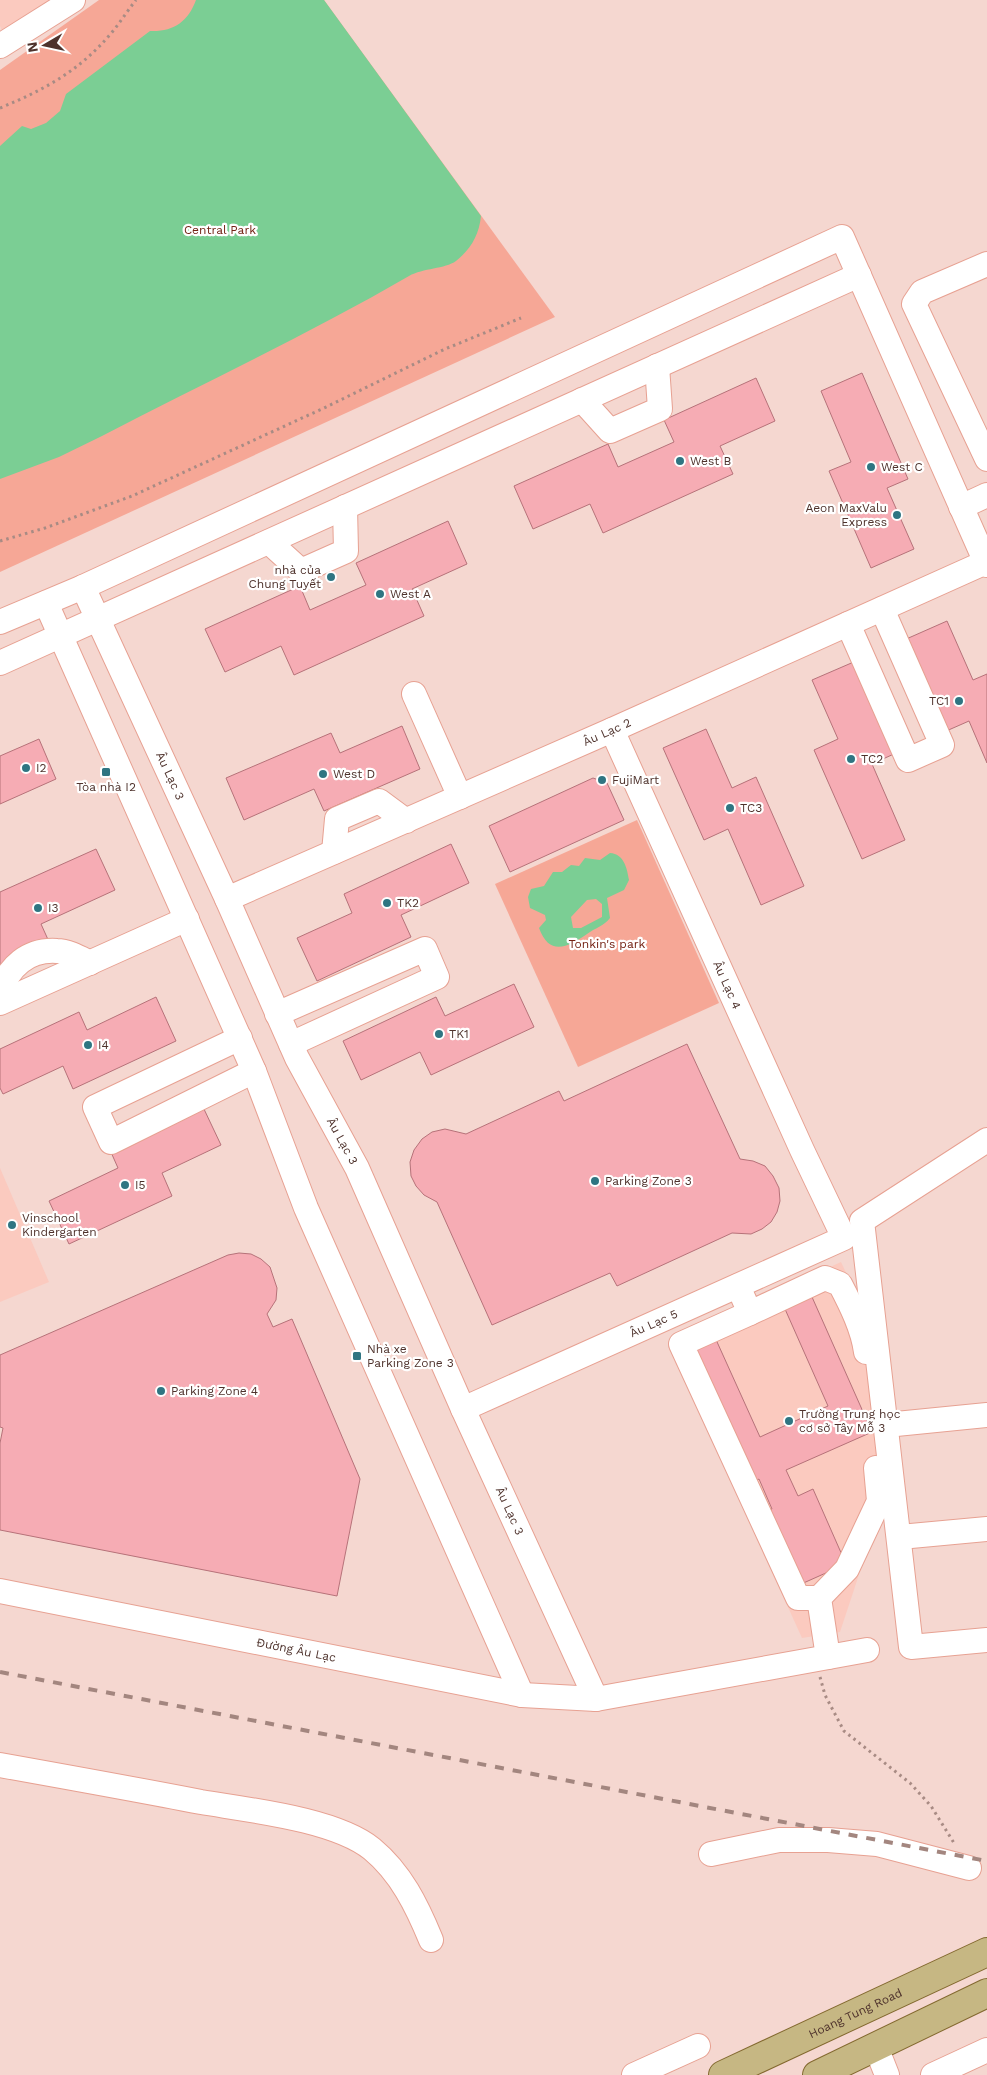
<svg xmlns="http://www.w3.org/2000/svg" width="987" height="2075" font-family="'Work Sans',sans-serif">
<style>
.built{fill:#fbcabf}
.green{fill:#f6a796}
.water{fill:#7bce94;fill-rule:evenodd}
.building{fill:#f6acb4;stroke:#b67279}
.lines{fill:none;stroke-linecap:round;stroke-linejoin:round}
.minor-casing{stroke:#e7a192;stroke-width:26}
.major-casing{stroke:#83692f;stroke-width:30}
.path{stroke:#a88b84;stroke-width:3;stroke-dasharray:2.5 4;stroke-linecap:butt}
.minor{stroke:#fff;stroke-width:24}
.major{stroke:#c6b783;stroke-width:28}
.rail{stroke:#a3867f;stroke-width:4;stroke-dasharray:9 9;stroke-linecap:butt}
.poi-dot{fill:#2f7582;stroke:#fff;stroke-width:2}
.labels{text-anchor:middle;dominant-baseline:central;stroke-width:4.5;stroke-linejoin:round;paint-order:stroke}
.park-label{font-size:12px;fill:#742214;stroke:#fff}
.poi-label{font-size:12px;fill:#4e322c;stroke:#fff;text-anchor:start}
.street-label{font-size:12px;fill:#4e322c;stroke:#fff}
</style>
<rect width="100%" height="100%" fill="#f5d7d0"/>
<!-- built -->
<g class="built">
<polygon points="0,0 53,0 4,35 0,26"/>
<polygon points="0,1168 49,1282 0,1302"/>
<polygon points="841,1262 858,1298 866,1340 884,1499 840,1632 802,1638 668,1342"/>
</g>
<!-- green -->
<g class="green">
<polygon points="99,0 324,0 555,317 0,572 0,70"/>
<polygon points="637,820 719,1003 578,1067 495,884"/>
</g>
<!-- water -->
<g class="water">
<path d="M196,0H324L481,216C479,235 471,249 456,261C445,269 423,268 409,276C309,334 204,383 102,436L59,457L0,479V146L22,126L31,129L46,123L60,111L66,94L150,31C173,32 188,22 196,0Z"/>
<path d="M610,853C624,854 627,868 629,880L624,890L607,898L610,918C604,926 595,928 587,934C569,946 550,958 539,928L546,920L545,915L530,908L528,897L531,889L544,886L553,872H562L571,865L579,866L585,858L600,860ZM596,899L602,904V917L581,928H573L571,917L587,900Z"/>
</g>
<!-- building -->
<g class="building">
<polygon points="862,373 908,479 887,488 914,549 871,568 829,471 851,462 821,391"/>
<polygon points="756,378 775,421 720,446 733,474 603,533 590,504 533,529 514,486 608,444 618,467 674,442 664,420"/>
<polygon points="448,521 467,564 412,589 424,616 294,675 281,646 225,672 205,629 300,586 310,610 366,585 356,563"/>
<polygon points="947,621 973,680 987,674 987,763 969,721 944,732 904,640"/>
<polygon points="856,661 896,753 872,764 905,840 862,859 814,750 838,739 812,680"/>
<polygon points="402,726 420,769 324,811 314,789 244,820 226,778 331,733 340,753"/>
<polygon points="706,729 732,788 756,777 804,886 761,905 728,829 704,840 663,748"/>
<polygon points="39,739 56,779 0,804 0,756"/>
<polygon points="593,778 607,783 624,820 510,872 489,826"/>
<polygon points="451,844 469,883 401,915 411,937 317,981 297,938 352,913 344,894"/>
<polygon points="96,849 115,890 41,924 50,944 0,966 0,892"/>
<polygon points="514,984 534,1027 431,1075 420,1052 361,1080 343,1041 436,997 445,1016"/>
<polygon points="156,997 176,1041 73,1089 63,1066 3,1094 0,1088 0,1049 79,1012 87,1030"/>
<polygon points="687,1044 740,1159 753,1161 765,1166 773,1176 779,1188 780,1201 777,1212 771,1222 762,1229 751,1234 732,1233 617,1286 610,1273 492,1325 437,1202 424,1195 416,1186 411,1176 410,1162 414,1150 422,1139 432,1132 445,1129 466,1134 559,1091 564,1101"/>
<polygon points="203,1107 221,1145 162,1173 172,1196 69,1244 49,1201 118,1168 110,1150"/>
<polygon points="239,1253 251,1254 261,1259 270,1267 277,1288 276,1300 267,1314 273,1327 292,1319 360,1479 337,1596 0,1530 0,1443 3,1428 0,1427 0,1355 228,1255"/>
<polygon points="808,1288 872,1432 786,1470 798,1496 813,1489 846,1564 799,1585 766,1512 772,1509 759,1479 752,1483 690,1344 713,1333 760,1437 828,1406 781,1300"/>
</g>
<g class="lines">
<!-- minor casing -->
<g class="minor-casing">
<g id="minor">
<polyline points="0,46 73,0"/>
<polyline points="987,264 922,292 914,304 987,459"/>
<polyline points="582,400 610,431 660,409 657,366"/>
<polyline points="961,507 987,495"/>
<polyline points="269,542 301,571 346,551 345,507"/>
<path id="s1" d="M83,587L227,899L297,1058L357,1168L463,1409L596,1699"/>
<polyline points="46,603 254,1071 306,1208 522,1695"/>
<polyline points="0,622 83,587 842,237 987,565"/>
<polyline points="848,624 908,760 942,745 882,609"/>
<polyline points="0,663 859,275"/>
<polyline points="414,694 460,797"/>
<polyline points="334,852 337,819 379,801 406,821"/>
<path id="s2" d="M227,899L612,730L986,562"/>
<path d="M0,993C8,967 28,949 57,951C68,951 80,958 90,963"/>
<polyline points="0,1003 187,919"/>
<polyline points="277,1014 425,949 437,977 291,1044"/>
<polyline points="240,1038 95,1107 111,1142 254,1071"/>
<polyline points="987,1140 862,1221 911,1647 987,1640"/>
<path d="M738,1286L750,1313L825,1278L840,1284C851,1305 863,1329 866,1352"/>
<polyline points="750,1313 681,1344 798,1598 819,1598"/>
<path id="s3" d="M463,1409L844,1238L802,1150L612,730"/>
<polyline points="886,1425 987,1415"/>
<polyline points="900,1537 987,1529"/>
<path id="s4" d="M0,1591L522,1695L596,1699L867,1650"/>
<polyline points="828,1657 819,1598 847,1569 879,1501 876,1468"/>
<path d="M0,1765C67,1777 134,1789 201,1802C248,1810 335,1819 372,1849C401,1873 417,1906 431,1940"/>
<polyline points="711,1854 779,1840 828,1840 877,1844 969,1868"/>
<polyline points="876,2047 887,2075"/>
<polyline points="634,2075 698,2046"/>
<polyline points="933,2075 987,2050"/>
</g>
</g>
<!-- major casing -->
<g class="major-casing">
<g id="major">
<path id="s5" d="M723,2075L987,1952"/>
<polyline points="817,2075 987,1993"/>
</g>
</g>
<!-- path -->
<g class="path">
<path d="M0,108C46,89 81,70 113,31C121,21 128,10 136,0"/>
<polyline points="0,541 45,528 132,496 324,408 445,349 521,318"/>
<polyline points="820,1677 825,1695 844,1731 910,1783 931,1806 954,1843"/>
</g>
<!-- minor -->
<use href="#minor" class="minor"/>
<!-- major -->
<use href="#major" class="major"/>
<!-- rail -->
<polyline class="rail" points="0,1672 987,1861"/>
</g>
<!-- markers -->
<g class="poi-dot">
<circle cx="680" cy="461" r="5"/>
<circle cx="871" cy="467" r="5"/>
<circle cx="897" cy="515" r="5"/>
<circle cx="331" cy="577" r="5"/>
<circle cx="380" cy="594" r="5"/>
<circle cx="959" cy="701" r="5"/>
<circle cx="851" cy="759" r="5"/>
<circle cx="26" cy="768" r="5"/>
<rect x="101" y="767" width="10" height="10" rx="2.5"/>
<circle cx="323" cy="774" r="5"/>
<circle cx="602" cy="780" r="5"/>
<circle cx="730" cy="808" r="5"/>
<circle cx="387" cy="903" r="5"/>
<circle cx="38" cy="908" r="5"/>
<circle cx="439" cy="1034" r="5"/>
<circle cx="88" cy="1045" r="5"/>
<circle cx="595" cy="1181" r="5"/>
<circle cx="125" cy="1185" r="5"/>
<circle cx="12" cy="1225" r="5"/>
<rect x="352" y="1351" width="10" height="10" rx="2.5"/>
<circle cx="161" cy="1391" r="5"/>
<circle cx="789" cy="1421" r="5"/>
</g>
<g class="labels">
<!-- park labels -->
<g class="park-label">
<text x="220" y="230">Central Park</text>
<text x="607" y="944">Tonkin's park</text>
</g>
<!-- poi labels -->
<g class="poi-label">
<text x="690" y="461">West B</text>
<text x="881" y="467">West C</text>
<text x="887" y="508" text-anchor="end">Aeon MaxValu<tspan x="887" dy="14">Express</tspan></text>
<text x="321" y="570" text-anchor="end">nhà của<tspan x="321" dy="14">Chung Tuyết</tspan></text>
<text x="390" y="594">West A</text>
<text x="949" y="701" text-anchor="end">TC1</text>
<text x="861" y="759">TC2</text>
<text x="36" y="768">I2</text>
<text x="333" y="774">West D</text>
<text x="612" y="780">FujiMart</text>
<text x="106" y="787" text-anchor="middle">Tòa nhà I2</text>
<text x="740" y="808">TC3</text>
<text x="397" y="903">TK2</text>
<text x="48" y="908">I3</text>
<text x="449" y="1034">TK1</text>
<text x="98" y="1045">I4</text>
<text x="605" y="1181">Parking Zone 3</text>
<text x="135" y="1185">I5</text>
<text x="22" y="1218">Vinschool<tspan x="22" dy="14">Kindergarten</tspan></text>
<text x="367" y="1349">Nhà xe<tspan x="367" dy="14">Parking Zone 3</tspan></text>
<text x="171" y="1391">Parking Zone 4</text>
<text x="799" y="1414">Trường Trung học<tspan x="799" dy="14">cơ sở Tây Mỗ 3</tspan></text>
</g>
<!-- street labels -->
<g class="street-label">
<text stroke="none"><textPath href="#s2" startOffset="415">Âu Lạc 2</textPath></text>
<text stroke="none"><textPath href="#s1" startOffset="208">Âu Lạc 3</textPath></text>
<text transform="translate(727 985) rotate(66)">Âu Lạc 4</text>
<text stroke="none"><textPath href="#s1" startOffset="612">Âu Lạc 3</textPath></text>
<text stroke="none"><textPath href="#s3" startOffset="209">Âu Lạc 5</textPath></text>
<text stroke="none"><textPath href="#s1" startOffset="1018">Âu Lạc 3</textPath></text>
<text stroke="none"><textPath href="#s4" startOffset="302">Đường Âu Lạc</textPath></text>
<text stroke="none"><textPath href="#s5" startOffset="146">Hoang Tung Road</textPath></text>
</g>
</g>
<!-- north arrow -->
<g transform="translate(45 45) rotate(261)" stroke="#ffffff" stroke-width="4" paint-order="stroke">
<path d="M0-4L9 19L0 12L-9 19Z" fill="#4e322c"/>
<text y="-8" font-size="14" font-weight="bold" text-anchor="middle" fill="#4e322c">N</text>
</g>
</svg>
